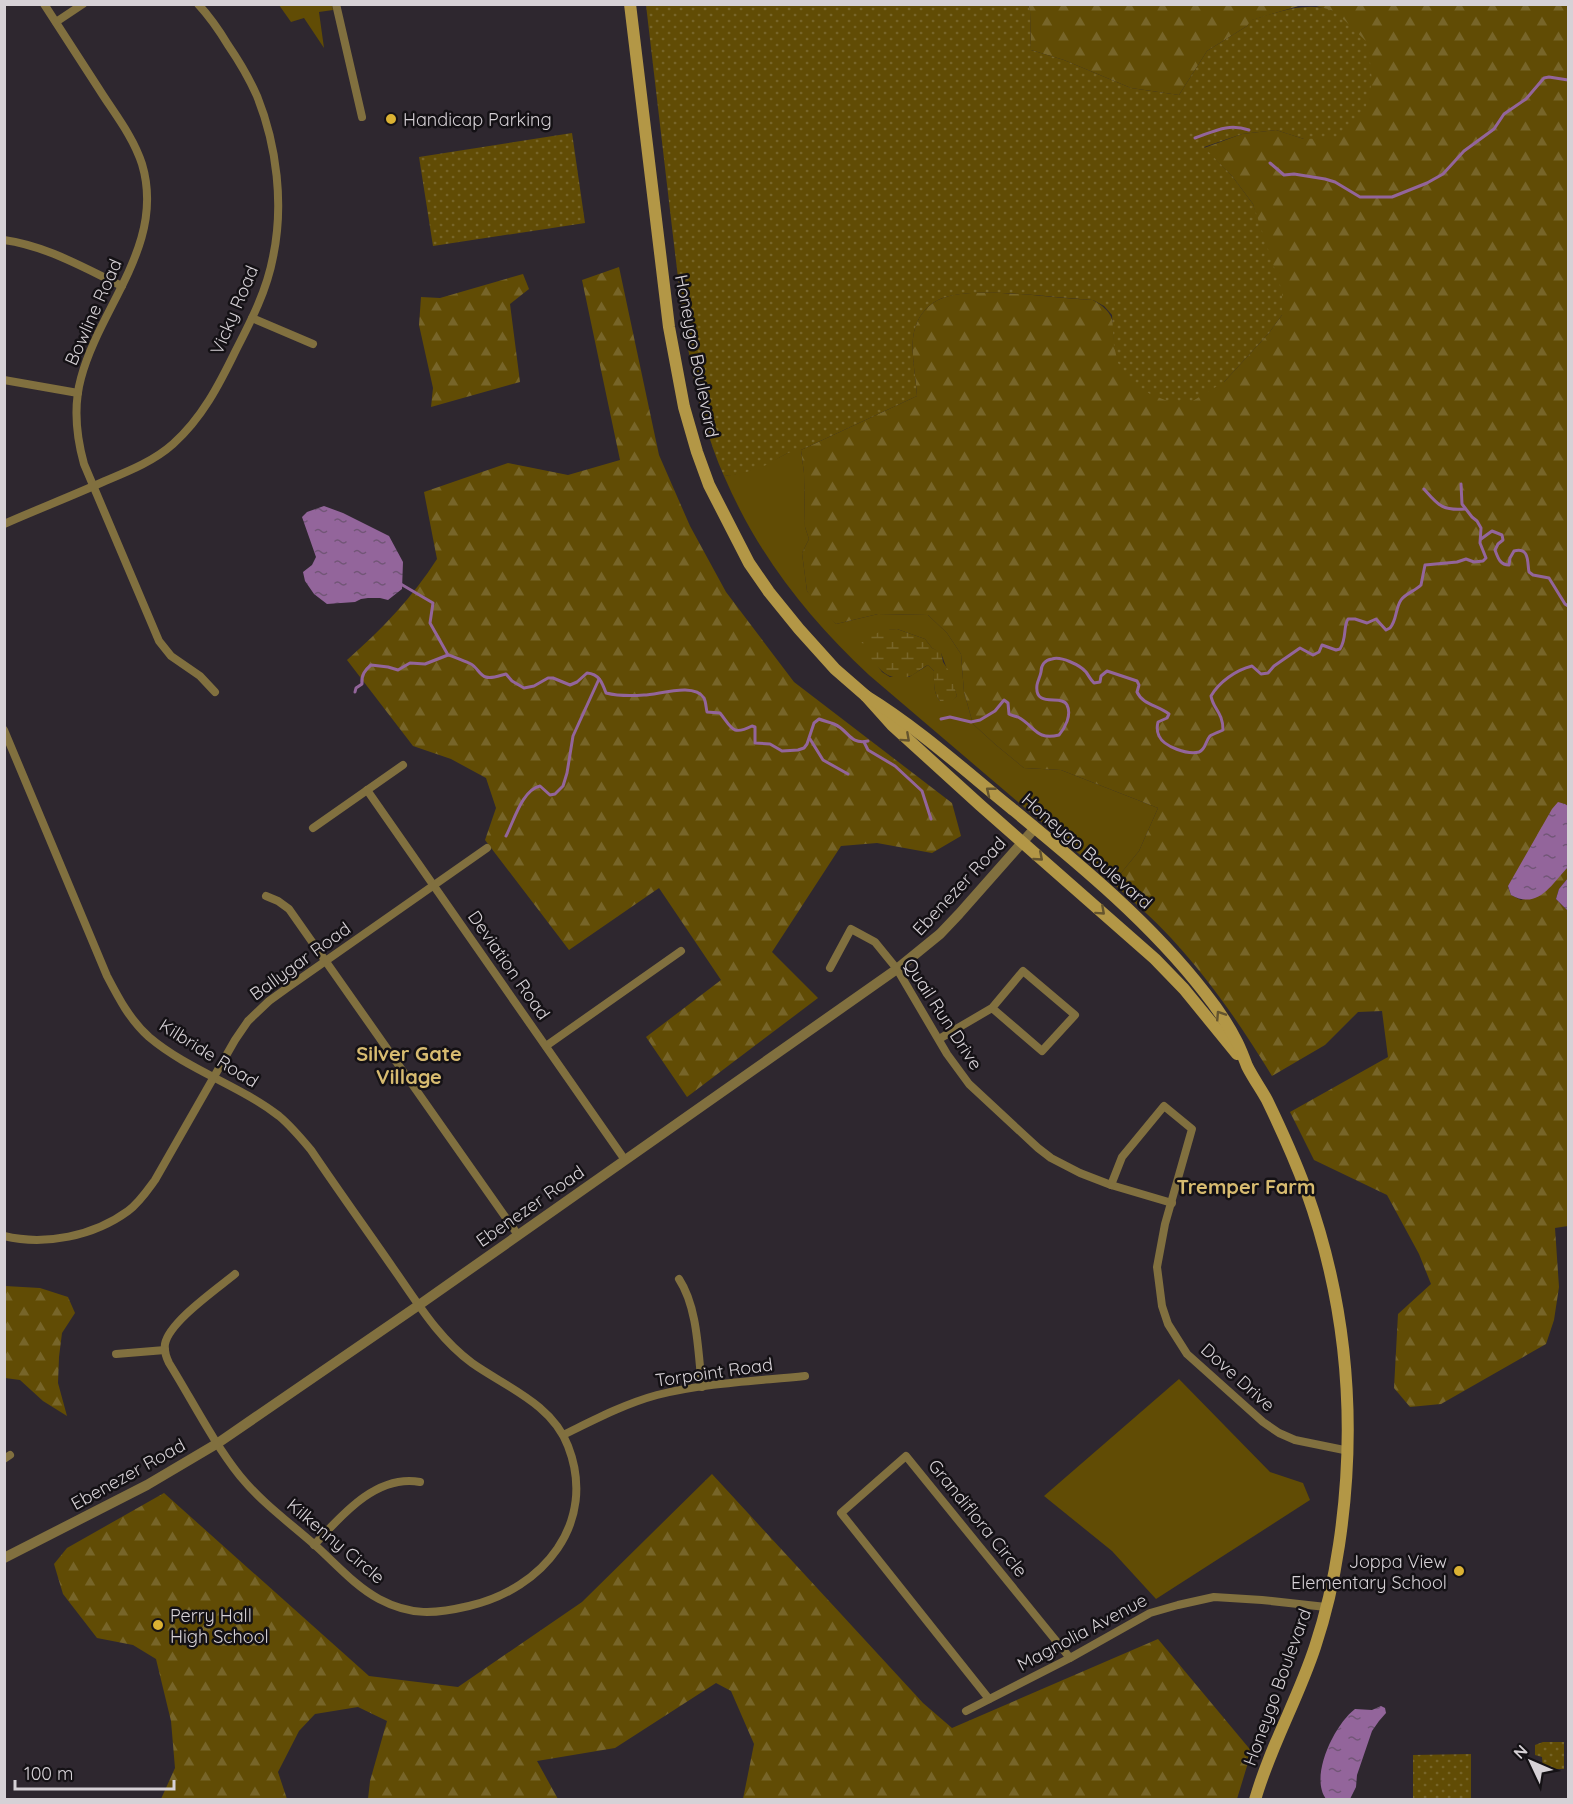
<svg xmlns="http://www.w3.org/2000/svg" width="1573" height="1804" font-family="Quicksand,sans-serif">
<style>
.grass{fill:#614c05;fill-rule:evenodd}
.forest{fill:url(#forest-firs)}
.wetland{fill:url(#wetland-marsh)}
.park{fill:url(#park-dots)}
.water{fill:url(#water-ripples)}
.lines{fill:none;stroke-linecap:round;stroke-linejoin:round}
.stream{stroke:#93659b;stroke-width:3}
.minor{stroke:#81703f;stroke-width:8}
.tertiary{stroke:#81703f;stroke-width:10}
.secondary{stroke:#b39746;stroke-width:12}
.oneway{stroke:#64542e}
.poi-dot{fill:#dbb233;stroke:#141115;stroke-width:2}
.labels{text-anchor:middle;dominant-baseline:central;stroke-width:5;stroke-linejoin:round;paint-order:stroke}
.poi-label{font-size:18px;fill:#d6d1d6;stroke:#141115;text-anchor:start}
.street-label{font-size:18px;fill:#d6d1d6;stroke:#141115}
.neighbourhood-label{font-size:20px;font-weight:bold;fill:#d7bb70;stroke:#141115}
</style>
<defs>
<pattern id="forest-firs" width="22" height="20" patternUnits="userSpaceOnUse" patternTransform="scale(1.5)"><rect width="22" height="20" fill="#614c05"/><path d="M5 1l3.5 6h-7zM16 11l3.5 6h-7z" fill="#776529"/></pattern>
<pattern id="wetland-marsh" width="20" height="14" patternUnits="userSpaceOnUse" patternTransform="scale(1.5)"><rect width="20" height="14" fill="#614c05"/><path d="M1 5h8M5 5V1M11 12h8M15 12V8" fill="none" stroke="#776529"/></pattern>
<pattern id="park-dots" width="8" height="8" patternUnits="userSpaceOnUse" patternTransform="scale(1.5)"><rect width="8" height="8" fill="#614c05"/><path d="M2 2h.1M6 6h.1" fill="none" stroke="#776529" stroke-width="1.8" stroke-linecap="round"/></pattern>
<pattern id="water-ripples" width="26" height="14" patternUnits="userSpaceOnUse" patternTransform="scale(1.5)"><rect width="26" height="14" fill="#93659b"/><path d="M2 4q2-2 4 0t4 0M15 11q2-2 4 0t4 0" fill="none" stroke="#725677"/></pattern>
</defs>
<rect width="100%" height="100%" fill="#2e272f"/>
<!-- grass -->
<g class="grass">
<polygon points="279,5 332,5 333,10 319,12 324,48 304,18 291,22"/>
<path d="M793,450H801L804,473L805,527L809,539L802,553L807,591L836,624L878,614L928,615L947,633L961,654L964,692L973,724L996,745L1024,768L1061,770L1158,808L1139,851L1113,883L869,675C807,617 758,555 724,476C749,474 771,462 793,450ZM897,629L925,639L932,648L941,653L957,696L951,701H940C933,693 934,682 934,671L928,665L909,677H890L882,672L869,654C874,634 876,631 897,629Z"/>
<polygon points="1179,1379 1270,1472 1303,1483 1310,1500 1156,1599 1112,1551 1044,1496"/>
</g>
<!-- forest -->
<g class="forest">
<polygon points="1028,5 1302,5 1252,20 1247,26 1207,51 1179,95 1131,88 1064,60 1031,50 1030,10"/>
<path d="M1313,5H1568V806L1565,804L1508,887L1511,895L1521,900L1543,893L1568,867V878L1559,889L1556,899L1568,911V1226L1555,1228L1559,1287L1554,1320L1546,1344L1441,1404L1410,1407L1394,1388L1398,1314L1431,1284L1419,1254L1387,1195L1314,1160L1290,1112L1388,1057L1382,1011L1358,1012L1325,1045L1272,1076C1242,1027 1210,980 1171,938C1153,918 1132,901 1113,883L1139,851L1158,808L1061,770L1024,768L996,745L973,724L964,692L961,654L947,633L928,615L878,614L836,624L818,607L807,591L802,553L809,539L805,527L804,473L801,450L917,396C916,377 910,350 914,332C917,318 925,307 938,300C969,284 1055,299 1093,300C1115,313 1114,321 1114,346L1224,382L1269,333L1282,315L1253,204L1232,176L1204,148L1242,134L1276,130L1304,139L1332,11Z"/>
<path d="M619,267L659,455L690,526L726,592L794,682L952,803L961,836L932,853L877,843L841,846L772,952L818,998L687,1097L646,1037L721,980L659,888L569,950L485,840L496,808L486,778L451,759L413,746L347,660C381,630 413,597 437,559L424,492L508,463L568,475L620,460L582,280Z"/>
<polygon points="523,274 529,289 510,304 520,382 431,407 433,388 419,325 421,297 440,298"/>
<polygon points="5,1286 40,1288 68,1297 75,1313 62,1333 59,1357 58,1383 67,1416 43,1401 20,1380 5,1378"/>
<polygon points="712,1474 923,1703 952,1728 1158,1639 1253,1753 1247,1766 1237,1799 743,1799 754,1744 731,1691 716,1683 615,1748 537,1761 558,1799 368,1799 370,1781 387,1721 358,1707 315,1714 299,1731 278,1772 287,1799 293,1799 161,1799 175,1768 171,1721 156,1659 133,1645 97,1638 63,1594 54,1564 67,1548 164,1493 369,1676 458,1687 582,1602"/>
</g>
<!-- wetland -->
<path class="wetland" d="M897,629L925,639L932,648L941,652L943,662L949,671L957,696L952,701H940C933,693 934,682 934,671L928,665C921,668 914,676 907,677C888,681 878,669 868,654L870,647L860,642L883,630Z"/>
<!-- park -->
<g class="park">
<path d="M646,5H1028L1030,10L1031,50L1064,60L1131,88L1179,95L1207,51L1247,26L1251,20C1276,13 1308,0 1333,11C1346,20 1357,33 1368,43L1372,81L1364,115L1336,138L1304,139L1276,130L1242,134L1204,147L1232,176L1253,204L1282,291V315L1269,333L1224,382L1191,402H1170L1150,394L1133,382L1118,363L1114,346L1112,315L1104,306L1093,300C1055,298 969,285 938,300C925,307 917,318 914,332C910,350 916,377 917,396L801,450C787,450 778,460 766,465C753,471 738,475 724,476C691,400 683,318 673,236C664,159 655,82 646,5Z"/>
<polygon points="572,133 585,223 433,246 419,157"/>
<polygon points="1543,1742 1564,1742 1564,1769 1543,1769 1542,1757 1535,1755 1535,1745"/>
<polygon points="1471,1754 1471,1799 1413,1799 1413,1755"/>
</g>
<!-- water -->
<g class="water">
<polygon points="324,506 343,513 389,536 403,562 402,589 388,600 380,598 368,598 361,599 355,602 327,604 314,594 305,581 303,572 312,565 316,557 302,517 307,512"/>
<path d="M1558,802L1565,804L1568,806V867C1551,885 1538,910 1511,895L1508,886L1552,809Z"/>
<polygon points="1568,878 1568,911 1556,899 1559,889"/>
<path d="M1381,1706L1385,1708L1386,1713L1379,1721L1372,1731L1357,1775L1356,1787L1350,1799H1326C1309,1776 1335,1724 1355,1709L1372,1710Z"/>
</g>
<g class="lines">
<!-- stream -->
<g class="stream">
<path d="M1195,138C1215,131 1228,123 1249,130"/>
<polyline points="1270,163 1284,175 1294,174 1325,179 1335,182 1360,197 1392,197 1427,183 1443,174 1464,151 1494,129 1504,114 1526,99 1544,78 1549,77 1568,80"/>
<path d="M1424,489C1438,505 1442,511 1465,509"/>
<path d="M1481,539L1492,531L1502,535L1503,540L1498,544L1495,550C1498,558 1500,565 1509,565L1510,558L1514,551C1530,547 1527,562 1529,572L1533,575L1549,578L1565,604L1568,606"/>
<path d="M399,583L433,603L430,623L448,655C450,655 469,663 471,664C477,667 480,676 486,677C492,679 501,675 506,674L512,681L524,688L534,686L548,678H553L570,685L577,682L587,673C599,674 602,682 606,693C618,696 631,696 644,695C658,695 694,682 704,698C706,702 706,708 707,712L720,713C732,728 732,736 752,726L755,727V743L770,744L782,751L798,750L804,748L807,744L814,723L819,719C824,721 829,722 834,724C849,730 849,745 868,741"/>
<path d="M355,692L356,688L362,684C361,675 365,670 371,665L388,667L398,670L410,663L425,664L448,655"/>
<path d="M941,719L950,717L971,722L980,720L995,711L1004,700L1008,703L1009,714C1012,716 1015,716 1018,717C1035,726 1036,741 1059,735C1065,728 1072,715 1067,705C1062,694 1034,709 1037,685C1038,680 1040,677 1041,672C1041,665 1045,660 1052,659C1061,656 1080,665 1086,672C1089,676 1090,679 1094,683L1100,682L1101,676L1107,671L1137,681L1139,685L1137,692C1143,705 1158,705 1169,714L1167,718L1158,722C1157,726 1157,732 1159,736C1164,747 1188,755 1199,752C1206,749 1205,742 1210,736C1213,734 1219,732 1223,730C1223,712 1213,709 1211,696C1219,682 1236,670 1252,666L1261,674L1268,673L1274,666L1300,648L1313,655L1319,652L1322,645L1336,650L1340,649C1347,638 1343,627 1348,619H1355L1367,623L1376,619L1386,630L1390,628C1397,620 1395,609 1401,600C1406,593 1415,591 1421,585L1425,565L1457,562L1466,559L1474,562L1483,561L1486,558L1480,543L1481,528L1477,521L1472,517L1462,504L1461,484"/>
<polyline points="810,739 823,760 848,774"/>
<polyline points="864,742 868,750 895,766 922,791 931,819"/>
<path d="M506,836C514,821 522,790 540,786L550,795L555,794L563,786L567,773L573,736L599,679"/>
</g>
<!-- minor -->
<g class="minor">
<path d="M44,4C63,33 81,61 99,89C114,113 133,136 142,164C166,244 100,306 81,378C73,407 76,435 84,464L159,641L171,656L200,676L215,692"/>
<polyline points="336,4 362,117"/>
<polyline points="56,22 83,4"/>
<path d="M4,240C47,246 84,268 122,286"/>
<polyline points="252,318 313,344"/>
<polyline points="4,380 78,393"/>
<path d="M4,524C38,509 72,496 105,481C129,471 154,461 173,444C202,418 219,385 236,350C251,321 267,290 273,257C284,205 277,146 257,96C249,78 239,61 228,45C219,30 210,17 198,4"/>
<path d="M4,730L107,976C119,999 130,1020 149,1037C188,1070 239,1085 279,1116C291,1126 301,1138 311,1150C338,1190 366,1229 393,1268C417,1302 438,1338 472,1363C506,1387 552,1404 568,1446C598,1523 543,1589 469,1606C435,1614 411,1616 379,1599C355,1586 336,1564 316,1546C290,1523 262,1503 240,1476C213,1442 192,1400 169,1363C166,1357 164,1351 165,1344C169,1322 217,1289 235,1274"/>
<polyline points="367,790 625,1160"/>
<polyline points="313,828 403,765"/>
<polyline points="266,896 278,901 289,909 518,1235"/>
<polyline points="830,968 851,929 875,942 897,969 947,1054 969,1084 1038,1148 1051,1158 1080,1173 1111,1185 1172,1203"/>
<polyline points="939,1039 992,1008 1023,971 1075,1015 1042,1051 992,1008"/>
<polyline points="546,1046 681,951"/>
<polyline points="1111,1185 1122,1157 1164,1106 1192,1129 1165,1224 1157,1267 1162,1306 1168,1324 1187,1354 1263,1422 1279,1433 1295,1440 1349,1451"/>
<path d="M4,1236C45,1246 94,1236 128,1211C139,1203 147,1191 155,1180L235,1040L248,1021L269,1001L287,988L487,848"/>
<path d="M679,1279C698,1308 698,1353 702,1387"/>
<polyline points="116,1354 165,1350"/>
<path d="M563,1435C594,1420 624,1404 657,1395C705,1383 756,1381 805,1376"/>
<polyline points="4,1459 10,1455"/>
<path d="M314,1545C341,1516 376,1474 420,1482"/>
<polyline points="989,1699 841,1513 906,1456 1070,1658"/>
<polyline points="966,1711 1070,1658 1150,1613 1178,1605 1214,1597 1262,1600 1326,1607"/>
</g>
<!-- tertiary -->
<polyline class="tertiary" points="4,1558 147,1485 218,1443 419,1305 897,969 940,934 959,914 1035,828"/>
<!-- secondary -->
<g class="secondary">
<polyline points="630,4 669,327 684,407 697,452 709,485 749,563 769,592 799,629 835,669 866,696 892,725 980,805 1155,959 1184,989 1237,1054"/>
<path d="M866,696C918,728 963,769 1011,808C1079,864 1150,922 1205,993C1217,1008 1228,1024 1237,1042C1241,1050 1244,1058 1247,1066C1253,1078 1261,1089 1267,1100C1281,1129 1295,1160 1306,1190C1347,1304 1357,1425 1339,1545C1334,1579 1326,1614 1315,1647C1298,1699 1270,1747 1255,1800"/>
</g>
</g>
<!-- one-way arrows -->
<defs><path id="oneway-chevron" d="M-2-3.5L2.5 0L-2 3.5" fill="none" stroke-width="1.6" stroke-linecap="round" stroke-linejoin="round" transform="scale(1.5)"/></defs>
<g class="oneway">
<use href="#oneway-chevron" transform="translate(906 738) rotate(42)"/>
<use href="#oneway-chevron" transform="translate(990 791) rotate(-141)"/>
<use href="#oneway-chevron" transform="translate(1039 857) rotate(41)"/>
<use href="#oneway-chevron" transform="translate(1101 911) rotate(42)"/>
<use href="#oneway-chevron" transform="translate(1220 1015) rotate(-123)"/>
</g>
<!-- markers -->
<g class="poi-dot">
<circle cx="391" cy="119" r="6"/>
<circle cx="1459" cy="1571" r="6"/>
<circle cx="158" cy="1625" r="6"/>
</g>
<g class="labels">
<!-- poi labels -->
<g class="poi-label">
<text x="403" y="119">Handicap Parking</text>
<text x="1447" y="1561" text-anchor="end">Joppa View<tspan x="1447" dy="21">Elementary School</tspan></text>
<text x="170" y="1615">Perry Hall<tspan x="170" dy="21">High School</tspan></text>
</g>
<!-- street labels -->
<g class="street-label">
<text transform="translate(234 310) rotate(-67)">Vicky Road</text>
<text transform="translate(93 312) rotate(-66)">Bowline Road</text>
<text transform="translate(697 356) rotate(79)">Honeygo Boulevard</text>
<text transform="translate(1087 851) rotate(41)">Honeygo Boulevard</text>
<text transform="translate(959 886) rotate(-47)">Ebenezer Road</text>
<text transform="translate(300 961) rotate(-36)">Ballygar Road</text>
<text transform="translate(509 965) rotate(55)">Deviation Road</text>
<text transform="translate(943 1014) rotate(57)">Quail Run Drive</text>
<text transform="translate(209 1053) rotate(32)">Kilbride Road</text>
<text transform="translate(530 1206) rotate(-35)">Ebenezer Road</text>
<text transform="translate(714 1372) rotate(-8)">Torpoint Road</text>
<text transform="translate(1238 1377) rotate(42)">Dove Drive</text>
<text transform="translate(128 1474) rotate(-29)">Ebenezer Road</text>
<text transform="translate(978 1518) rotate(51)">Grandiflora Circle</text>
<text transform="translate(336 1541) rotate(40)">Kilkenny Circle</text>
<text transform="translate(1082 1632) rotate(-28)">Magnolia Avenue</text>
<text transform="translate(1277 1687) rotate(-70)">Honeygo Boulevard</text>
</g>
<!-- neighbourhood labels -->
<g class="neighbourhood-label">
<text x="409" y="1053">Silver Gate<tspan x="409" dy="23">Village</tspan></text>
<text x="1246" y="1186">Tremper Farm</text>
</g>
</g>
<!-- border -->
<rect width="1573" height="1804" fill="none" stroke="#d6d1d6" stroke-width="12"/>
<!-- north arrow -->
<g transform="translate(1531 1762) rotate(314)" stroke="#141115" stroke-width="4.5" paint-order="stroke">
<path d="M0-4.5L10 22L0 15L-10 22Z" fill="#d6d1d6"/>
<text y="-9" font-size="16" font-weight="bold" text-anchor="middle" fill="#d6d1d6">N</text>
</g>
<!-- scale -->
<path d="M15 1780v9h159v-9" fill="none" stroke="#d6d1d6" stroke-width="3"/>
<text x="24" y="1780" font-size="18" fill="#d6d1d6" stroke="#141115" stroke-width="4.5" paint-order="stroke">100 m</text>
</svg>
